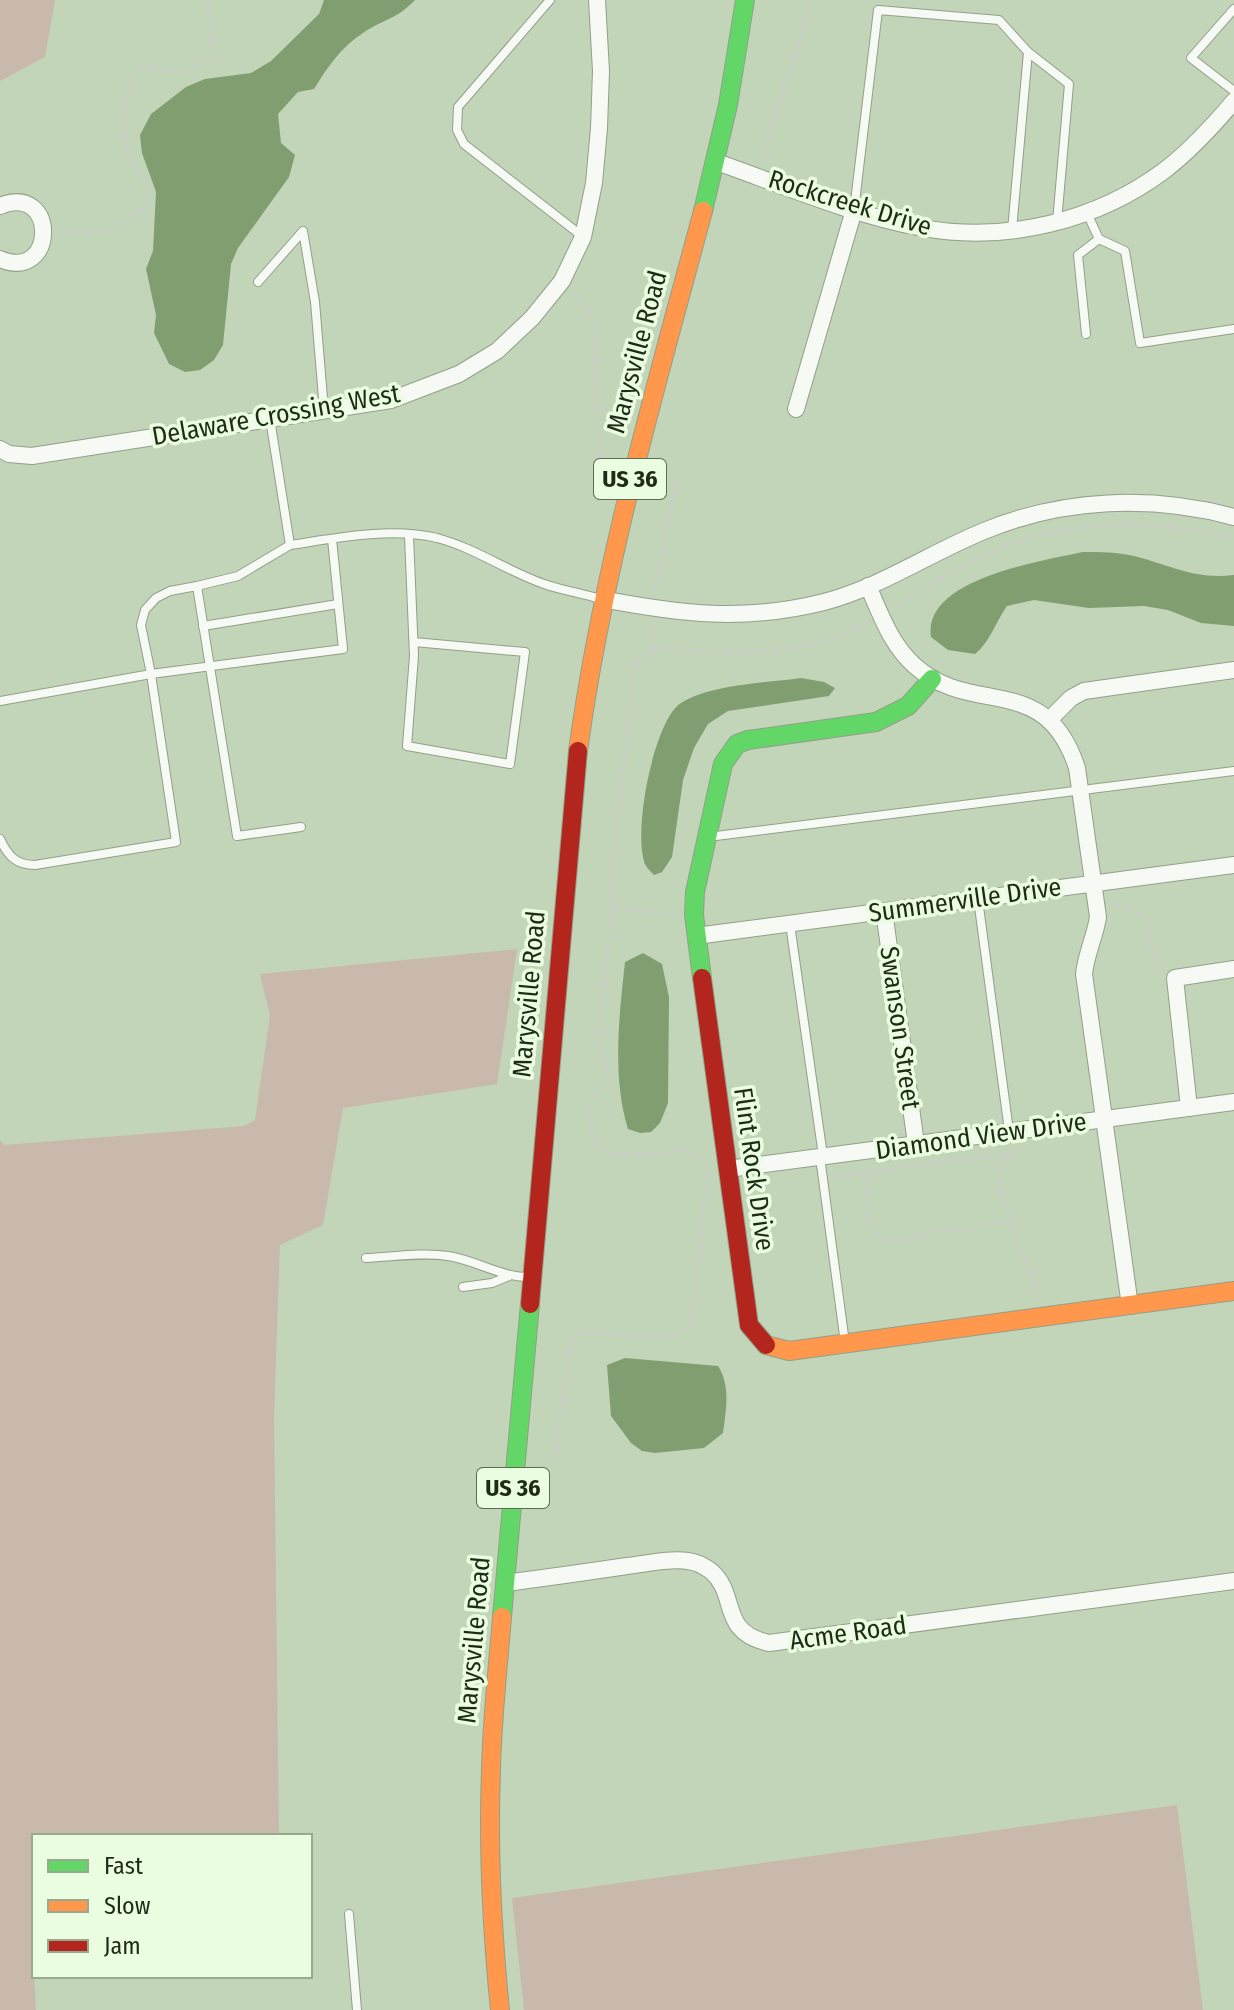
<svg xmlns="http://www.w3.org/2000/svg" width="1234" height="2010" font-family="'Fira Sans Condensed',sans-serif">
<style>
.green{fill:#c9b8ac}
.water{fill:#809e70}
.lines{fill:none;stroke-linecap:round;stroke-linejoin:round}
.lane-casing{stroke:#92a08a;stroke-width:10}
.street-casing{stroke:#92a08a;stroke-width:18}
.fast-casing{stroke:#92a08a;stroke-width:20}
.slow-casing{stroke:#92a08a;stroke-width:20}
.jam-casing{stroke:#92a08a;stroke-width:20}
.path{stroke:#c9cec6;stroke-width:3;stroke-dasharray:8 4;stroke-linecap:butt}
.lane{stroke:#f6f9f4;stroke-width:8}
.street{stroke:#f6f9f4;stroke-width:16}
.fast{stroke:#63d668;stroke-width:18}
.slow{stroke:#ff974d;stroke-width:18}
.jam{stroke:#b3261e;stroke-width:18}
.labels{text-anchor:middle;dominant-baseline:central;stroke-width:7;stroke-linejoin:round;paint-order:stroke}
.shield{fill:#eafde1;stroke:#5b6b54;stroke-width:2}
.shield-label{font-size:24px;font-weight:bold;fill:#1e2c17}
.street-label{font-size:26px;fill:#1e2c17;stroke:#eafde1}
</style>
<rect width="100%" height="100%" fill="#c2d5b8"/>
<!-- green -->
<g class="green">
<polygon points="0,0 55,0 45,57 0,81"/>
<polygon points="517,949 497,1084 343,1108 323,1225 280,1245 274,1417 279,1836 34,1836 33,1957 36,2010 0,2010 0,1140 4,1145 244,1126 255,1120 270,1016 260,974"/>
<polygon points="1177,1805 1203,2010 524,2010 512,1898"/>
</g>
<!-- water -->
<g class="water">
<path d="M324,0H415C396,20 383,19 363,33C341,47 327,68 314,89L298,92L278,114L281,143L295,155L289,177L238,248L231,264L223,345L214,360L200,370L185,372L169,364L154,333L156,315L146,269L153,251L156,192L142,153L140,135L151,114L186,87L205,79L251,73L271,61L319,14Z"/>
<path d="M1083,552C1101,552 1117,552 1134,556C1170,565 1195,580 1234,575V626L1201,623L1168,610L1144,606L1089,608L1034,600L1007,606C995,623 990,642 975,654L948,650L931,637C922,579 1042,561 1083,552Z"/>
<path d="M801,678L824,682L835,688L829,696L728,711L708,724L694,748L683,780L672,857L662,872L654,875C651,872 648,869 646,866C631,837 654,719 681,703C711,684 766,683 801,678Z"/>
<path d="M643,953L662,964L669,997L668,1103L660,1123L651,1132L640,1133L628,1129C612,1077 619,1016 625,962Z"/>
<path d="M625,1358L718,1366C731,1386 726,1411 723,1433L704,1448L655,1453L642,1451L631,1443L611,1416L607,1365Z"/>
</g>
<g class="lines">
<!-- lane casing -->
<g class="lane-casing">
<g id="lane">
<polyline points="550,0 458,107 457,130 464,144 582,236"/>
<polyline points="1234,9 1191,58 1234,91"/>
<polyline points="1028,52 1069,84 1057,222"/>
<polyline points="854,210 878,10 999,20 1028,52 1012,230"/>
<polyline points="1087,213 1099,239 1125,251 1140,343 1234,329"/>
<polyline points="258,282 303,231 315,302 324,410"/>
<polyline points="1086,334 1078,255 1099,239"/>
<path d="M270,419L290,545C337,538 390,527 437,538C475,548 507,571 544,584C561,590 580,593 597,598"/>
<polyline points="409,536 414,656 407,746 510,764 525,652 414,642"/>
<polyline points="197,586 238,576 290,545"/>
<polyline points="203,626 338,604"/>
<polyline points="0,701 151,674 343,649 332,539"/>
<polyline points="708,837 1234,771"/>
<path d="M0,839C8,856 16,865 35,865L176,842L151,674L141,625L145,610L156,598L170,591L197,586L237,836L301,827"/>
<polyline points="978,899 1009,1131"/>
<polyline points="790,924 823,1156"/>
<polyline points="820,1157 845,1343"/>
<path d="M366,1258C392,1257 421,1252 448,1256C475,1260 499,1276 526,1277"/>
<polyline points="463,1287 492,1283 509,1276"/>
<polyline points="349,1914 357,2010"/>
</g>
</g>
<!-- street casing -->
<g class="street-casing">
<g id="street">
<path d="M714,161C782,185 852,215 923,228C1007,243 1097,221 1165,170C1191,150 1213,126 1234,101"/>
<path d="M0,206C58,182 57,283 0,259"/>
<polyline points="796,409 854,210"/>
<polyline points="0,449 9,454 32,456 391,400 459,374 497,351 532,318 562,281 583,237 594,183 599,128 601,71 597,0"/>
<path d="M868,586C881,615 891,645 915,666C973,718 1045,670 1077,768L1098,917C1095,937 1086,954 1084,974L1130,1306"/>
<path d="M602,599C680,614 745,622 824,602C881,587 930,553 984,531C1064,498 1151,495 1234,517"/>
<polyline points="1049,720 1071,698 1084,691 1234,670"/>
<polyline points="884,911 916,1144"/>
<polyline points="696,936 1234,865"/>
<polyline points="1189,1108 1175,978 1234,969"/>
<polyline points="728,1169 1234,1102"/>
<path d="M505,1583C545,1578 586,1572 627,1566C646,1564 669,1558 688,1561C697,1562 704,1566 711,1571C739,1595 718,1632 769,1643L1234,1581"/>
</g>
</g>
<!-- fast casing -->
<g class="fast-casing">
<g id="fast">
<polyline points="703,211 728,105 745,0"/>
<polyline points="702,978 694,915 695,892 723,764 737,744 748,740 876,722 908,706 932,679"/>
<polyline points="502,1617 530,1304"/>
</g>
</g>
<!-- slow casing -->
<g class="slow-casing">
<g id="slow">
<path d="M578,751C603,567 655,390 703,211"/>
<polyline points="766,1345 789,1351 1234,1291"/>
<path d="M500,2010C492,1930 488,1850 491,1770C492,1719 498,1668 502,1617"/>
</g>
</g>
<!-- jam casing -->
<g class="jam-casing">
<g id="jam">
<polyline points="702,978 749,1325 766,1345"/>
<polyline points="530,1304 578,751"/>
</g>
</g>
<!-- path -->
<g class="path">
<polyline points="768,163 767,140 801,36 808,0"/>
<path d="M60,234L112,230L149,205L151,189C146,180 138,173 133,163C119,135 119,91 142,67L180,72L213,59L214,55L207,0"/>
<polyline points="574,291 586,303 594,325 599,455 594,471 610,476"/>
<polyline points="654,592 677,479"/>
<path d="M896,606C926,589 955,569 986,554C1063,519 1154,517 1234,539"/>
<polyline points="651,652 652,623"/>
<path d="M1113,901C1122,909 1134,908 1142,915C1154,925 1144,951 1163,969"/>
<polyline points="613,909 677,914"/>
<polyline points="866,1172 1012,1153"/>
<path d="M834,1177L866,1172C874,1210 848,1216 891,1243L942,1229L965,1232L996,1222H1010C1009,1202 999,1193 997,1173L1018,1149"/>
<path d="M1010,1224C1020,1249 1033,1272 1037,1299"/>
<path d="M554,1463L571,1344L580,1333C610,1329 669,1347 691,1326L708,1167L699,1157L684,1150L659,1154H607L598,1148L592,1132L589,1111L592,1099L610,1077L597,1040L613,909L612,870L635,665L659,648C729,655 805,659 868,621"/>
</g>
<!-- lane -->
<use href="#lane" class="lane"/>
<!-- street -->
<use href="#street" class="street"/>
<!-- fast -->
<use href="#fast" class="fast"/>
<!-- slow -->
<use href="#slow" class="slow"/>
<!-- jam -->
<use href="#jam" class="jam"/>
</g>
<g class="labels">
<!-- shield labels -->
<g class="shield">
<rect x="594" y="459" width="72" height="40" rx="6"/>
<rect x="477" y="1468" width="72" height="40" rx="6"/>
</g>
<g class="shield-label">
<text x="630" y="479">US 36</text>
<text x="513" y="1488">US 36</text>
</g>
<!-- street labels -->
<g class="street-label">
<text transform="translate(850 203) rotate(17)">Rockcreek Drive</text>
<text transform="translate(637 352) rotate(-75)">Marysville Road</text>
<text transform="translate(276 415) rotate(-10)">Delaware Crossing West</text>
<text transform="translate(965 900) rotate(-8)">Summerville Drive</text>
<text transform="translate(529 994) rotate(-85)">Marysville Road</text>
<text transform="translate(900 1028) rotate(82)">Swanson Street</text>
<text transform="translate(981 1136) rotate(-8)">Diamond View Drive</text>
<text transform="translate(754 1169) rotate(82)">Flint Rock Drive</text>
<text transform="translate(848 1633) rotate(-8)">Acme Road</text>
<text transform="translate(474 1640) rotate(-85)">Marysville Road</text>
</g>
</g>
<!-- legend -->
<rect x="32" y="1834" width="280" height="144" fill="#eafde1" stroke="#98a990" stroke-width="2"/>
<rect x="48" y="1860" width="40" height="12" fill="#63d668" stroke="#98a990" stroke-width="2"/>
<text x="104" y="1874" font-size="24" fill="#1e2c17">Fast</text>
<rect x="48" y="1900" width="40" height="12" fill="#ff974d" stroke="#98a990" stroke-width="2"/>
<text x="104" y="1914" font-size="24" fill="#1e2c17">Slow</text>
<rect x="48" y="1940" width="40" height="12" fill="#b3261e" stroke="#98a990" stroke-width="2"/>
<text x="104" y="1954" font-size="24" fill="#1e2c17">Jam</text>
</svg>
